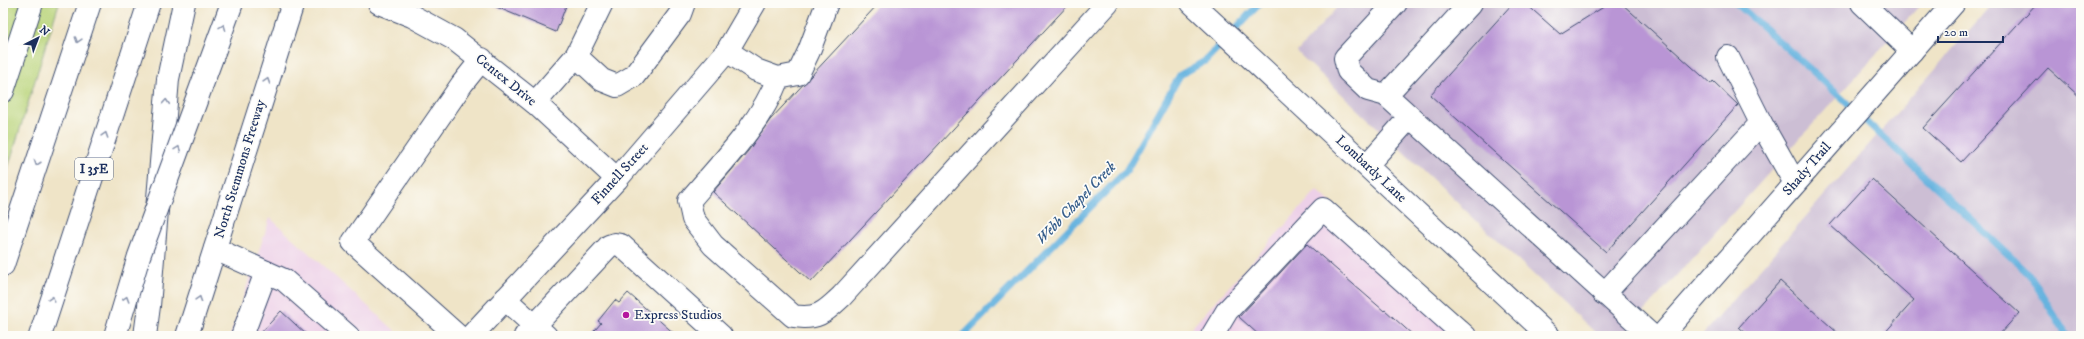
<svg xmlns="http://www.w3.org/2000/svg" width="2084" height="339" font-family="'IM FELL DW Pica',serif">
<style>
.built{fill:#edd0e8}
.industrial{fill:#ccbed4}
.green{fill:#b9d47a;stroke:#6a826c}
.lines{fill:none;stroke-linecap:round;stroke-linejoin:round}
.stream{stroke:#66b3df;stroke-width:7}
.building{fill:#b995d5}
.minor-casing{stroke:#3b4a6e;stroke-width:24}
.major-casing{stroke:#3b4a6e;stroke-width:24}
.highway-casing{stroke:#3b4a6e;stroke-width:24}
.minor{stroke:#fff;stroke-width:22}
.major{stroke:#fff;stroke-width:22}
.highway{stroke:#fff;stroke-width:22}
.highway-bridge-casing{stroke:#3b4a6e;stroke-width:24;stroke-linecap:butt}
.highway-bridge{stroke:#fff;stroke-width:22}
.oneway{stroke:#8d97ae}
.poi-dot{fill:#b5179e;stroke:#fdfcf7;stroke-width:1.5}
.labels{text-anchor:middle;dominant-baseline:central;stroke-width:3.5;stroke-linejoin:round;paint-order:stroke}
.shield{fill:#fdfcf7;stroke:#5f6c8c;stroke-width:1}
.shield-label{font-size:13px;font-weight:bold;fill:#1b2f5e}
.street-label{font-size:14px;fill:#1b2f5e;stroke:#fdfcf7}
.poi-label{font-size:14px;fill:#1b2f5e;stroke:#fdfcf7;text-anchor:start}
.water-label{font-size:15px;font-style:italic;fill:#355d8b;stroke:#fdfcf7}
</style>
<rect width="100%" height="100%" fill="#fdfcf7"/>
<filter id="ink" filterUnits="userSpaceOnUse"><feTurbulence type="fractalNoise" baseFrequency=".025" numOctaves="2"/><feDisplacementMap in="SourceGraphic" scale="8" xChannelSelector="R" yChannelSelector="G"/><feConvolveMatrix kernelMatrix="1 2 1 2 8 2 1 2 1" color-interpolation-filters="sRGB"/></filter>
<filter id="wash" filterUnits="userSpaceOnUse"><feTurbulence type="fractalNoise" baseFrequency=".012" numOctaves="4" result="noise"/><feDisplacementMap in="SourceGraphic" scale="16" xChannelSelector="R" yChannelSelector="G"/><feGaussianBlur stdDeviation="0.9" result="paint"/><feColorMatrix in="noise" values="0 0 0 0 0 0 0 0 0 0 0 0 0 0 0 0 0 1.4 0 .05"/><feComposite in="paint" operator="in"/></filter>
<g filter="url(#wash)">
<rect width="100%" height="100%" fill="#efe4c7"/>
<!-- built -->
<g class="built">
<polygon points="1317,190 1478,336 1184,336"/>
<polygon points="270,218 401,336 230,336"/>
</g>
<!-- industrial -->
<g class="industrial">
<polygon points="1341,3 1922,3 1622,336 1599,336 1297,52"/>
<polygon points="1993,3 2081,3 2081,336 1701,336"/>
</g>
<!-- green -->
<polygon class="green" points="3,3 59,3 3,184"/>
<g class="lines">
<!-- stream -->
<g class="stream">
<polyline points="1736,3 1819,77 2030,275 2067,336"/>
<polyline points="963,336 1126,171 1180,75 1205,61 1260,3"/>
</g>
</g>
<g id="blocks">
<!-- building -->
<g class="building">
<polygon points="487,3 567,3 556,32"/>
<polygon points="879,3 1070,3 811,282 713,192 748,151 770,120"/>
<polygon points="1513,3 1525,3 1560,34 1610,3 1621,3 1711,84 1713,81 1738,105 1606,252 1430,95"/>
<polygon points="2037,3 2081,3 2081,98 2048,68 1961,162 1923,128"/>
<polygon points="1872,179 2019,313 1998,336 1882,336 1914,300 1830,225"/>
<polygon points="1307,244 1384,311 1385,310 1414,336 1260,336 1239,317"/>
<polygon points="1780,281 1841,336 1749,336 1739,327"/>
<polygon points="628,293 677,336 590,336 601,323 598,321 615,300 619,303"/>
<polygon points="281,311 308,336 258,336"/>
</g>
</g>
</g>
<g filter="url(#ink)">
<use href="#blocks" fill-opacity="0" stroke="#3b4a6e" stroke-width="1"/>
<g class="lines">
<!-- minor casing -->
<g class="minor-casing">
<g id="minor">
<polyline points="379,3 412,16 454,39 535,103 617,179"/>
<polyline points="1396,3 1345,58 1348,71 1368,90 1386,95 1652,336"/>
<polyline points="1862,3 1912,51"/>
<polyline points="727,51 756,70 778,78 798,74 809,51 827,3"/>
<polyline points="576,56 602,80 617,86 634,76 680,14 684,3"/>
<path d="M778,78C760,125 721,163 689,201L693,219L713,245L793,316C818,320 825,312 842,296L1108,3"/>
<polyline points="1386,95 1471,3"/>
<polyline points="535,103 576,56 602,3"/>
<polyline points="1761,123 1795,183"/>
<polyline points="1367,165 1409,118"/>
<polyline points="215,249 284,280 348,336"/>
<polyline points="1604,294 1761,123 1728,57"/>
<polyline points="505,299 546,336"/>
<polyline points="242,336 266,272"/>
<polyline points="458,336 353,242 462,84 482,59"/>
<polyline points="471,336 617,179 727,51 755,3"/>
<polyline points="525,336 609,246 615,244 621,245 721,336"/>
<polyline points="1212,336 1227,311 1323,209 1465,336"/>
<polyline points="1661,336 1954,3"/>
</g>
</g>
<!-- major casing -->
<g class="major-casing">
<g id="major">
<polyline points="1192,3 1549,336"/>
<polyline points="187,336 293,3"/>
</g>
</g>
<!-- highway casing -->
<g class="highway-casing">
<g id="highway">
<polyline points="3,91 32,3"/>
<polyline points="3,265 90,3"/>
<polyline points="40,336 149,3"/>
<polyline points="145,336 149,306 168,79 184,3"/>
</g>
</g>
<!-- minor -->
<use href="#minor" class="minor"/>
<!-- major -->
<use href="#major" class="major"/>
<!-- highway -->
<use href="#highway" class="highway"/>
<!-- highway-bridge casing -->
<g class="highway-bridge-casing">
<polyline id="highway-bridge" points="115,336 139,256 232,3"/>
</g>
<!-- highway-bridge -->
<use href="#highway-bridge" class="highway-bridge"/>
</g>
<!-- one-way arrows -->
<defs><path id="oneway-chevron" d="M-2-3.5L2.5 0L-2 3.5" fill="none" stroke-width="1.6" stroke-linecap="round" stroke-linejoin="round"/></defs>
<g class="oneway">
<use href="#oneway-chevron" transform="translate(223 27) rotate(-69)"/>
<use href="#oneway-chevron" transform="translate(78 40) rotate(108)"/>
<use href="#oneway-chevron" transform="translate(267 81) rotate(-72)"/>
<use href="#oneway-chevron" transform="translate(166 102) rotate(-85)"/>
<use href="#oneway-chevron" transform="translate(105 135) rotate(-72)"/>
<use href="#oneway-chevron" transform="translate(178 149) rotate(-70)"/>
<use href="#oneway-chevron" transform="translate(37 163) rotate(109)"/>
<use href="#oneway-chevron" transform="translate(52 299) rotate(-72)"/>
<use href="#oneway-chevron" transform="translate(126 299) rotate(-73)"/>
<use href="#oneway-chevron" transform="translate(199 299) rotate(-72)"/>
</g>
</g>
<!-- markers -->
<circle class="poi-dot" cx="626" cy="315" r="4"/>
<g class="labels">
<!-- shield labels -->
<rect class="shield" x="75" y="158" width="38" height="22" rx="3"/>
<g class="shield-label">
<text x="94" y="169">I 35E</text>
</g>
<!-- street labels -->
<g class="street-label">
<text transform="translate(506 80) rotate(39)">Centex Drive</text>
<text transform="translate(240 169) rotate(-73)">North Stemmons Freeway</text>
<text transform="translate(1371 169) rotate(43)">Lombardy Lane</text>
<text transform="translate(1807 169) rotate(-49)">Shady Trail</text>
<text transform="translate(620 174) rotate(-48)">Finnell Street</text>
</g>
<!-- poi labels -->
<g class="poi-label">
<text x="634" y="315">Express Studios</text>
</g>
<!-- water labels -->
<g class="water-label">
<text transform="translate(1076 203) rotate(-46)">Webb Chapel Creek</text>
</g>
</g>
<!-- margin -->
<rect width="2084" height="339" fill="none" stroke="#fdfcf7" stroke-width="16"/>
<!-- north arrow -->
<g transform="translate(38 38) rotate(42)" stroke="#fdfcf7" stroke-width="3" paint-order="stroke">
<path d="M0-3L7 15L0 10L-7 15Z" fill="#1b2f5e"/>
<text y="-6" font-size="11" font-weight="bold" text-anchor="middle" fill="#1b2f5e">N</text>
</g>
<!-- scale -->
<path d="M1938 36v6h65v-6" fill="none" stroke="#1b2f5e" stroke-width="2"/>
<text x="1944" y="36" font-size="12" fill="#1b2f5e" stroke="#fdfcf7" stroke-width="3" paint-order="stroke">20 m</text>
</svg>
